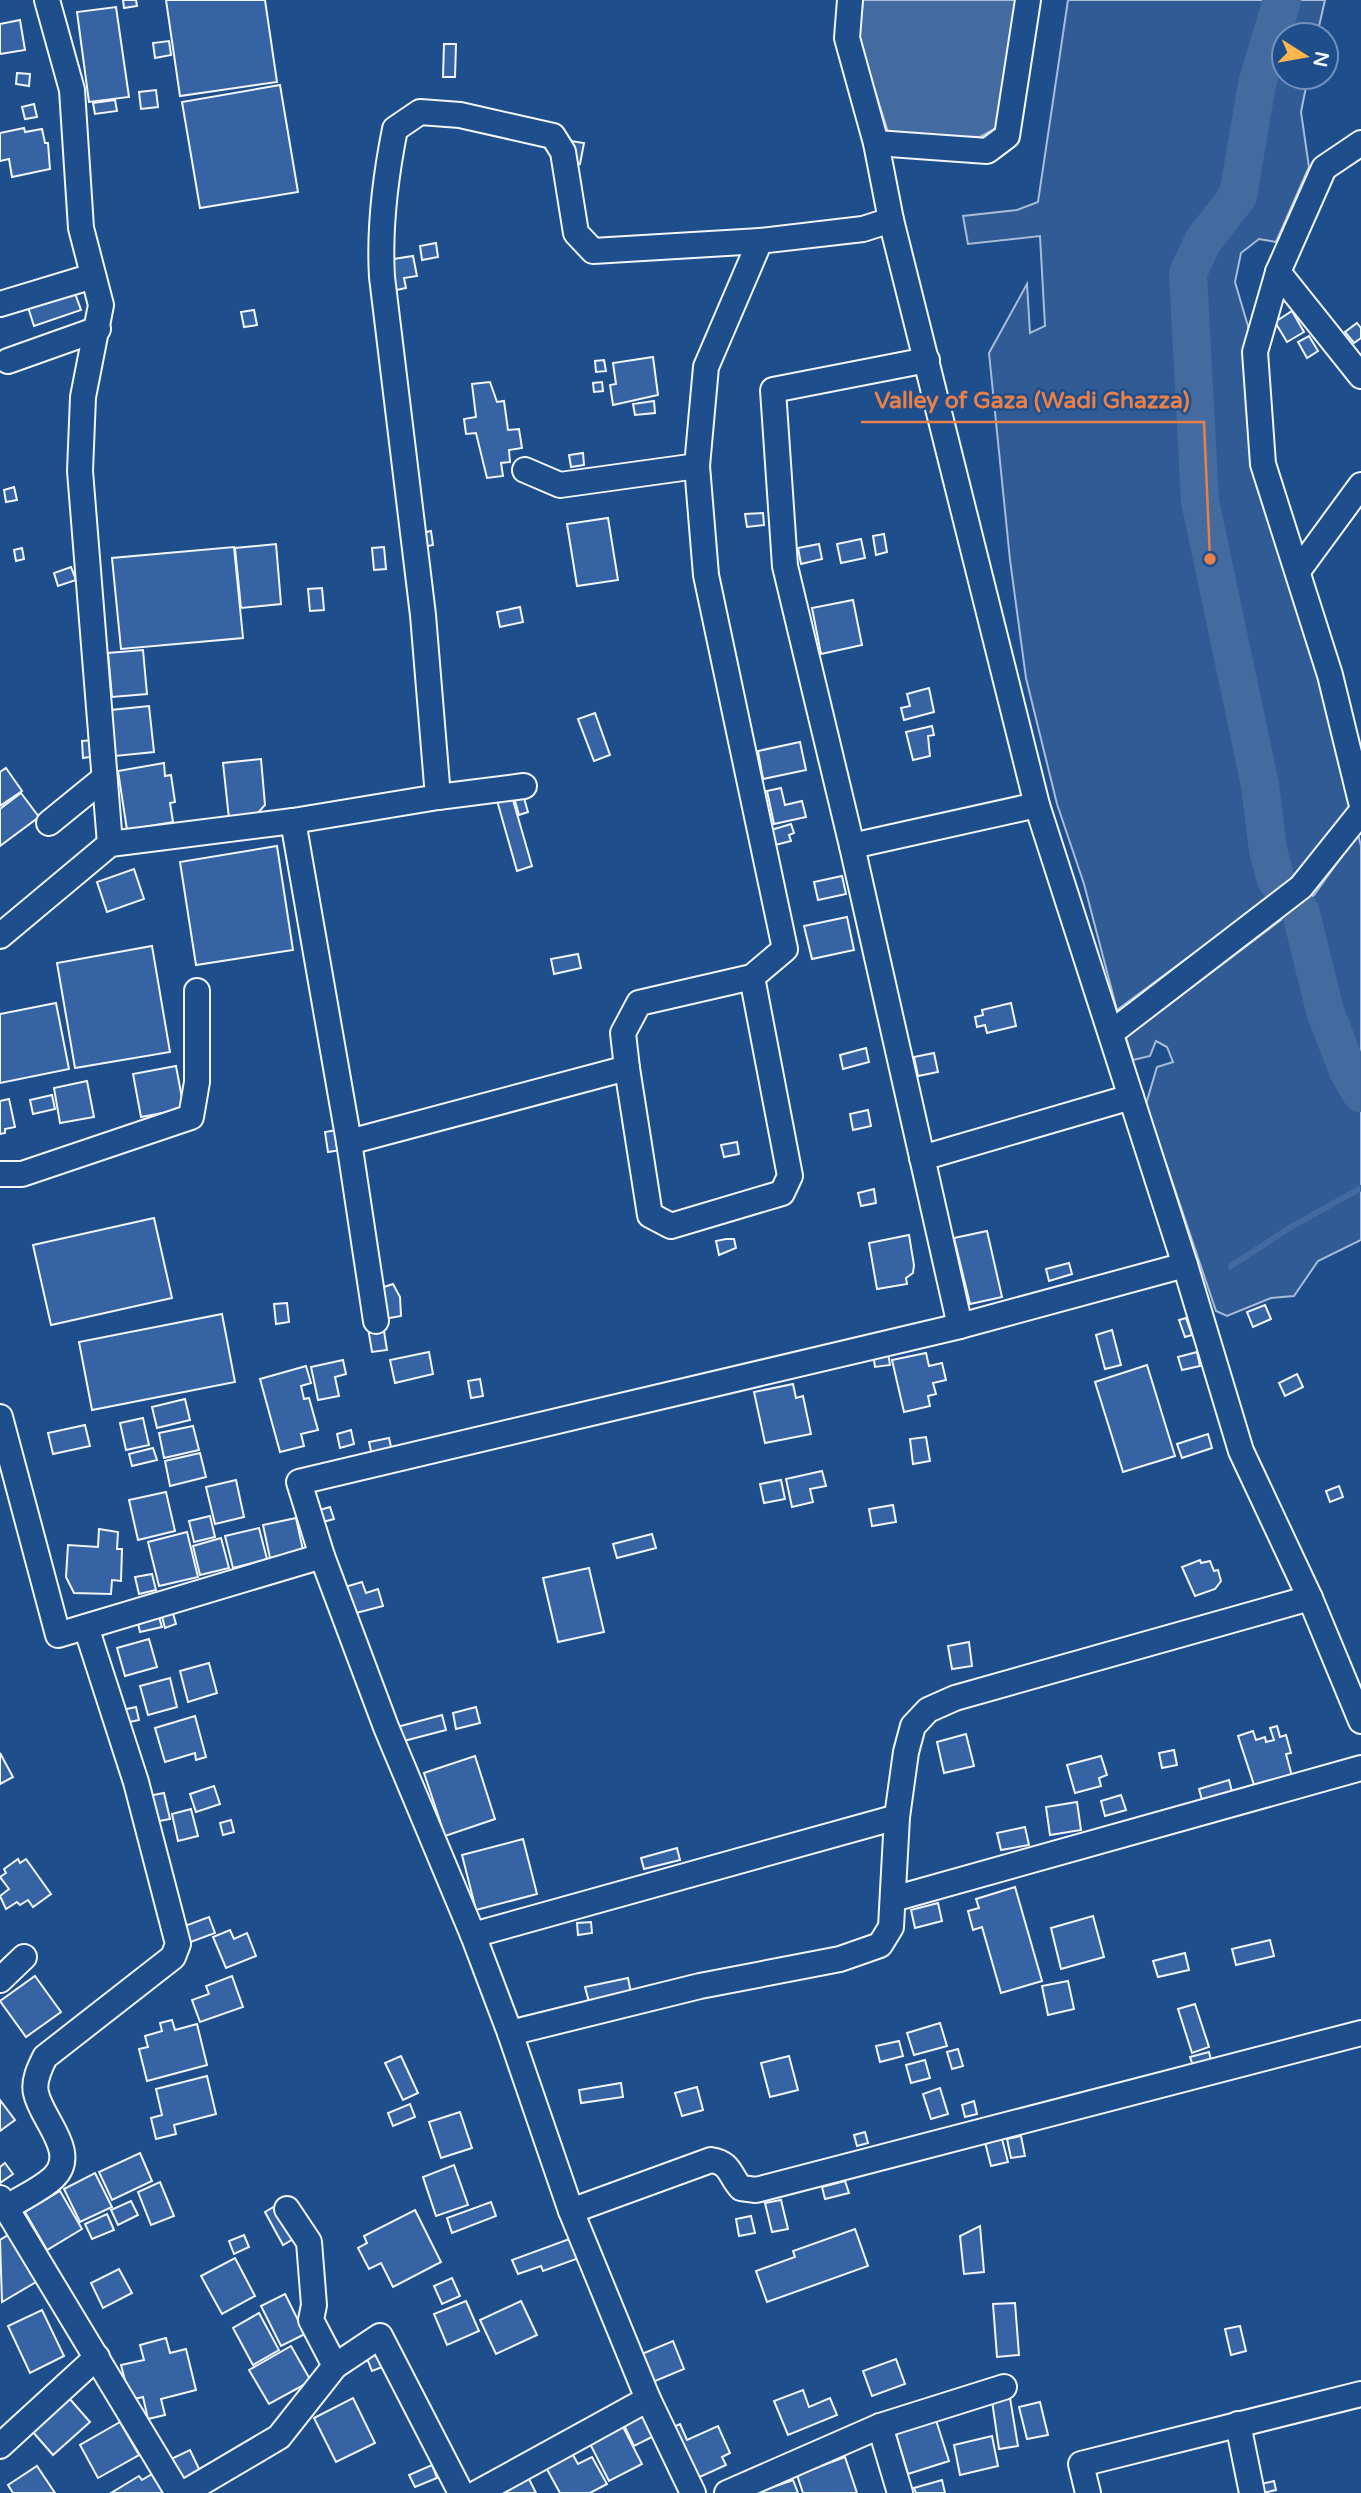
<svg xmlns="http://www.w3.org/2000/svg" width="1361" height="2493" font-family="'Varela Round',sans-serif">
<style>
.built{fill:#305b95;stroke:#a8bbd7;stroke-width:2}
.water{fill:#446ba0;stroke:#a8bbd7;stroke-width:2}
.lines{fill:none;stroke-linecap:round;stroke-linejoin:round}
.stream{stroke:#446ba0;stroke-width:6}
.river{stroke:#446ba0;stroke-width:38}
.building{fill:#3563a3;stroke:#f2f6ff;stroke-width:2}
.minor-casing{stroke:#f2f6ff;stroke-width:28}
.minor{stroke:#1f4e8c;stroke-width:24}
.leader{fill:none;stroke:#ea8049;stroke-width:2.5}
.callout-dot{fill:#ea8049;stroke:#1f4e8c;stroke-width:2.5}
.callout-label{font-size:23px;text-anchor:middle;font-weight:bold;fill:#ea8049;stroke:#1f4e8c;stroke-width:5;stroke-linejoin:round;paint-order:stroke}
</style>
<rect width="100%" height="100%" fill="#1f4e8c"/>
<!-- built -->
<g class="built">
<polygon points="1068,0 1325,0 1317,35 1284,35 1284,77 1308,77 1301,112 1309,167 1276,242 1259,239 1241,253 1235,282 1250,333 1247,353 1353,806 1294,879 1117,1010 1084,884 1057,804 1026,678 1010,560 989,353 1027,284 1030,333 1045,326 1040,236 968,244 963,216 1017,210 1038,202"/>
<polygon points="1358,834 1361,846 1361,1240 1318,1261 1294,1296 1271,1298 1227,1316 1216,1311 1146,1104 1157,1067 1173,1062 1167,1047 1156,1041 1150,1056 1133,1060 1126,1037 1314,895"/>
</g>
<!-- water -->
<polygon class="water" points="863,0 1021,0 1002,125 980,137 889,135 859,40"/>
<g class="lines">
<!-- stream -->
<polyline class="stream" points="1231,1266 1291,1227 1361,1188"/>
<!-- river -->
<polyline class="river" points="1282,0 1257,84 1238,196 1203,241 1188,273 1200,501 1260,785 1268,850 1276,880 1301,913 1325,1011 1348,1071 1361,1093"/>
</g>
<!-- building -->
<g class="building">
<polygon points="123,0 136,0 137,6 124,8"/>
<polygon points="166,0 265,0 277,82 180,96"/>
<polygon points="116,7 129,97 89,102 77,12"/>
<polygon points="20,20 25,50 0,54 0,24"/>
<polygon points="169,41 171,55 155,58 153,43"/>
<polygon points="444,44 456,44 455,77 443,77"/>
<polygon points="17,73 30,74 29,86 16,84"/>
<polygon points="280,85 298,192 200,208 182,102"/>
<polygon points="156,90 158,107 141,109 139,92"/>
<polygon points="115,100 117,111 95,114 93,103"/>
<polygon points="34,104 37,117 25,119 22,107"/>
<polygon points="24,128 25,132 42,129 45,143 48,143 50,169 12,177 9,159 0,161 0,133"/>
<polygon points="571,141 584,143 580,164 568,161"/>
<polygon points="436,243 438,257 422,260 420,246"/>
<polygon points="413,256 417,276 404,278 406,288 392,291 387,260"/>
<polygon points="72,285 81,310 34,326 26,301"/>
<polygon points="254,310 257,325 244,327 241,312"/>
<polygon points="1292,311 1304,332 1287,342 1275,322"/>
<polygon points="1357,323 1361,328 1361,338 1354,343 1345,332"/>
<polygon points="1309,336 1318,351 1307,358 1298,342"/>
<polygon points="653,357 658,395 613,405 610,385 616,384 613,363"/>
<polygon points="604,360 606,371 596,372 595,361"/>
<polygon points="490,382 497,402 504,401 508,430 519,429 522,448 509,450 510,462 501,463 503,476 487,478 476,433 466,434 464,419 476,417 472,384"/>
<polygon points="602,382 603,391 594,392 593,383"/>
<polygon points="654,401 655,413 635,415 633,404"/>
<polygon points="583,453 584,465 571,467 569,455"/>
<polygon points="14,487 17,500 6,502 4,490"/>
<polygon points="763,513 764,525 747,527 745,514"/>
<polygon points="608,518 618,580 577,586 567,524"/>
<polygon points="431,531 433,545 423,547 421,533"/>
<polygon points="884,534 887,552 876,555 873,536"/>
<polygon points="861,539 865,558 841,563 837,544"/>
<polygon points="276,544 281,604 241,608 235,548"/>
<polygon points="819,544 822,559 801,564 798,548"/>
<polygon points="234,547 243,638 121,649 112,558"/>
<polygon points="384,547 386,569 374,570 372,548"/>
<polygon points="22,548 24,559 16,561 14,550"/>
<polygon points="71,567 76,580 58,586 54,573"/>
<polygon points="322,588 324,610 310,611 308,589"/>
<polygon points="853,600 862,645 821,654 812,608"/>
<polygon points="520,607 523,622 500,627 497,612"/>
<polygon points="143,650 147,694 112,697 108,653"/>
<polygon points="929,688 934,712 904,720 901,708 910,706 907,694"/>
<polygon points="149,706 154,752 115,756 111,710"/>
<polygon points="595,713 610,755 594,761 578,719"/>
<polygon points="932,726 934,735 928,736 930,756 913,760 906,732"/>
<polygon points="94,740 96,756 83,758 82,741"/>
<polygon points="800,742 806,770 763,779 758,751"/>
<polygon points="261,759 265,805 257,814 230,828 223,763"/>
<polygon points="164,763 165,776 171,775 175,802 170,803 173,822 127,830 118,771"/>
<polygon points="6,768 22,791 0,806 0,772"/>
<polygon points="781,788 785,805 802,801 806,817 774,824 767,791"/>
<polygon points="522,791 528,812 519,815 513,794"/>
<polygon points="21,793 39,817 0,846 0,809"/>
<polygon points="511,793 532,866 517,871 496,797"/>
<polygon points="791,824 794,833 789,835 791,841 775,845 771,830"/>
<polygon points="277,846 293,950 196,965 180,862"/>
<polygon points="134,869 144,899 107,912 97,882"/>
<polygon points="842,876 846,894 818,900 814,882"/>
<polygon points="847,917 854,950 812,959 804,926"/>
<polygon points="152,946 170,1052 75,1068 57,963"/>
<polygon points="578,954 581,968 554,974 551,959"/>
<polygon points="56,1003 69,1069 0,1083 0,1014"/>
<polygon points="1011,1003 1016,1026 987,1033 985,1025 977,1027 975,1017 983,1015 982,1010"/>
<polygon points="866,1048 869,1062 843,1069 840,1055"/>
<polygon points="934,1053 938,1072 918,1076 914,1057"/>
<polygon points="176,1066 184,1109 141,1117 133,1074"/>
<polygon points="87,1081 94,1117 60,1123 54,1088"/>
<polygon points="52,1095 55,1109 33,1114 30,1100"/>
<polygon points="9,1099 15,1127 5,1129 5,1133 0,1134 0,1101"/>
<polygon points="868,1110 871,1126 853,1130 850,1114"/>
<polygon points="337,1130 341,1150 328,1152 325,1132"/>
<polygon points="737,1142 739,1154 724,1157 721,1145"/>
<polygon points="874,1189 876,1203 861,1206 858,1193"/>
<polygon points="154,1218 172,1298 51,1325 33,1245"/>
<polygon points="987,1231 1002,1297 970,1304 954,1238"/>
<polygon points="909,1235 914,1265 913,1273 906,1278 907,1284 877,1289 869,1243"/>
<polygon points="726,1239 734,1239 736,1248 719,1255 716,1241"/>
<polygon points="1069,1263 1072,1274 1049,1281 1046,1269"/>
<polygon points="393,1284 400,1297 401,1316 384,1319 378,1289"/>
<polygon points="287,1303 289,1322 276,1324 274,1304"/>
<polygon points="1265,1305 1271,1319 1253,1327 1247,1312"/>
<polygon points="222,1314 235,1382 92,1410 79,1342"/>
<polygon points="1186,1318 1192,1335 1185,1337 1179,1320"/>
<polygon points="383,1325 387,1350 372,1352 368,1328"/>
<polygon points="1112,1330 1121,1365 1105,1369 1096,1335"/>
<polygon points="429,1352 433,1374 395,1383 390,1360"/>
<polygon points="888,1352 890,1365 875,1367 873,1354"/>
<polygon points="1197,1352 1200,1366 1182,1370 1178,1357"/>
<polygon points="926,1353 929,1366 942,1363 946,1380 933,1383 936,1394 928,1396 930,1406 904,1412 892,1360"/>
<polygon points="343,1360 346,1374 335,1377 339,1396 318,1400 311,1367"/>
<polygon points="1147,1365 1175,1456 1123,1472 1095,1382"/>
<polygon points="306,1366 311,1383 301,1386 304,1399 309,1398 318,1430 301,1434 304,1446 280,1452 260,1379"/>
<polygon points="1297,1374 1303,1387 1285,1396 1279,1383"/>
<polygon points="480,1379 483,1396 471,1398 468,1381"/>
<polygon points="793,1384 796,1398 803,1396 811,1434 765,1443 754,1392"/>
<polygon points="185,1399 190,1420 157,1428 152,1407"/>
<polygon points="143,1418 149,1445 126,1450 120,1423"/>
<polygon points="85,1425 90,1446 53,1454 48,1433"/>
<polygon points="193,1426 199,1450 164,1458 159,1433"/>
<polygon points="351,1430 354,1444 340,1448 337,1434"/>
<polygon points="1208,1434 1212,1448 1182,1458 1177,1444"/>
<polygon points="926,1437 930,1461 913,1464 910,1439"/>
<polygon points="389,1438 392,1451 372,1455 369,1442"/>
<polygon points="153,1448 157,1460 132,1466 129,1454"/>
<polygon points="200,1453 206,1477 170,1486 165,1461"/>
<polygon points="822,1471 826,1486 810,1489 813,1502 792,1507 786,1479"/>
<polygon points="236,1480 244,1517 215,1524 206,1487"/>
<polygon points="781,1480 785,1499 764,1503 760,1484"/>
<polygon points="1339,1486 1343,1497 1330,1502 1326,1491"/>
<polygon points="166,1492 175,1531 138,1540 129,1500"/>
<polygon points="893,1505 896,1522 872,1526 869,1509"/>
<polygon points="330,1507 334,1519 319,1523 316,1511"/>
<polygon points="210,1516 215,1537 194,1542 189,1521"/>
<polygon points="296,1518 303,1550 270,1558 263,1525"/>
<polygon points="259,1528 267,1559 233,1568 225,1536"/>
<polygon points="99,1529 118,1532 117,1549 122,1549 121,1581 112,1580 111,1594 74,1593 66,1577 68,1545 98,1547"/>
<polygon points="187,1532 198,1577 159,1586 148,1542"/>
<polygon points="652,1534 656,1548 617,1558 613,1544"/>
<polygon points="221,1538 229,1568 200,1575 193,1546"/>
<polygon points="1200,1560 1201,1563 1210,1561 1214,1571 1218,1570 1221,1581 1215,1589 1195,1596 1182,1567"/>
<polygon points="589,1568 604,1632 558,1642 543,1578"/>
<polygon points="152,1574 156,1590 139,1594 135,1577"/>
<polygon points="362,1582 366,1593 378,1589 383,1606 352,1614 345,1587"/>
<polygon points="172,1610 176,1624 165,1628 161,1613"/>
<polygon points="158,1614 162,1627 140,1632 137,1619"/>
<polygon points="149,1639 157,1667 125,1676 117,1648"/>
<polygon points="969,1642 972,1666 952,1669 948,1646"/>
<polygon points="209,1663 217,1693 188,1702 180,1671"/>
<polygon points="170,1678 177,1707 148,1715 140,1686"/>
<polygon points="136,1707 139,1720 125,1723 122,1710"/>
<polygon points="476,1707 480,1723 456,1729 453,1713"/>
<polygon points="442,1715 446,1730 400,1742 397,1727"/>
<polygon points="195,1716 206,1757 196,1760 195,1753 165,1762 155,1728"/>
<polygon points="1277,1726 1280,1737 1286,1735 1291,1753 1286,1754 1292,1776 1255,1788 1238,1736 1253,1731 1256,1740 1265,1737 1266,1742 1274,1740 1270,1728"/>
<polygon points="966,1734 974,1766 944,1773 937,1742"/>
<polygon points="1174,1750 1177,1765 1162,1768 1159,1753"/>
<polygon points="0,1753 13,1777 0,1784"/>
<polygon points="475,1756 495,1819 445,1836 424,1773"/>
<polygon points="1101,1756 1107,1775 1099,1778 1101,1786 1075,1793 1067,1765"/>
<polygon points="1229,1780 1234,1799 1204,1807 1199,1789"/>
<polygon points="214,1786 220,1804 196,1812 190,1794"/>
<polygon points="164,1793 170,1819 154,1822 148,1796"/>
<polygon points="1121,1795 1126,1810 1105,1816 1101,1801"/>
<polygon points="1077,1802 1081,1830 1050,1835 1046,1807"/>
<polygon points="191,1809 198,1836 178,1841 172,1814"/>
<polygon points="231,1820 234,1832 223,1835 220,1823"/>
<polygon points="1025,1827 1029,1845 1001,1850 997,1833"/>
<polygon points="523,1839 537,1894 476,1910 462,1855"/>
<polygon points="677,1848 680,1860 644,1869 641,1858"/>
<polygon points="18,1859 20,1863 26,1859 51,1894 33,1907 28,1900 20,1905 17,1902 6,1909 0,1896 9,1889 0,1877 6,1873 4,1869"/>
<polygon points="1015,1887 1042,1981 1001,1993 982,1927 973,1930 968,1911 979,1908 976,1899"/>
<polygon points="938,1903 942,1921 915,1928 911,1910"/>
<polygon points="1093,1916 1104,1957 1061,1969 1051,1928"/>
<polygon points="209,1917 215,1933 188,1943 182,1927"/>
<polygon points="591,1922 592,1933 578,1935 577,1923"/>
<polygon points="230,1930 234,1939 247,1933 256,1956 226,1968 213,1937"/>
<polygon points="1270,1940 1274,1956 1236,1965 1232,1949"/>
<polygon points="1185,1953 1189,1970 1158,1977 1153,1961"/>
<polygon points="35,1976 61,2012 26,2037 0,2001"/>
<polygon points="232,1976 243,2007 200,2022 192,2000 209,1994 206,1986"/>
<polygon points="628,1978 631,1993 589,2002 585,1987"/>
<polygon points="1068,1981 1074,2009 1048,2015 1042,1986"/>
<polygon points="1195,2004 1209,2047 1192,2053 1178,2009"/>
<polygon points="172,2020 175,2030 197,2024 207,2065 147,2081 139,2049 148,2047 145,2036 162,2031 160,2023"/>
<polygon points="940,2023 947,2046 914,2055 907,2033"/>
<polygon points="899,2041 903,2056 880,2062 876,2046"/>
<polygon points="958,2049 963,2066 952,2069 947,2052"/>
<polygon points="1209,2052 1212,2064 1194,2069 1190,2057"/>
<polygon points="401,2056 418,2093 403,2100 385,2063"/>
<polygon points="789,2056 798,2090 770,2097 761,2063"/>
<polygon points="925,2060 930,2078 911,2083 906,2065"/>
<polygon points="207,2076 216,2114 174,2125 176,2134 156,2139 151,2118 162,2115 156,2089"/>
<polygon points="621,2083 623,2097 581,2103 579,2090"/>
<polygon points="697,2087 703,2110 682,2116 675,2093"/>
<polygon points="940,2088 948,2114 931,2119 923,2094"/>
<polygon points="0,2100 15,2120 0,2131"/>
<polygon points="974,2101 977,2114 965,2117 962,2105"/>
<polygon points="410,2104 415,2117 393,2126 388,2113"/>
<polygon points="460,2112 472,2148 441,2158 429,2122"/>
<polygon points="865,2132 868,2143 857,2146 854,2135"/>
<polygon points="1021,2136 1025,2156 1011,2158 1007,2139"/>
<polygon points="1002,2139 1008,2162 991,2166 985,2142"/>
<polygon points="140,2153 152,2181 112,2200 99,2172"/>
<polygon points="5,2163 13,2174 0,2183 0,2167"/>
<polygon points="454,2165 468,2205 436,2216 423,2177"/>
<polygon points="95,2173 112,2207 80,2222 64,2189"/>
<polygon points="845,2181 849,2193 825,2199 822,2187"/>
<polygon points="160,2182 174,2216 151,2225 138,2192"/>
<polygon points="60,2191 82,2229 47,2250 25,2212"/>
<polygon points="781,2200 788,2229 772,2232 765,2203"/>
<polygon points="131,2201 138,2215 118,2225 111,2210"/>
<polygon points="491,2202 496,2216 452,2233 447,2218"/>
<polygon points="277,2205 295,2238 283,2245 265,2212"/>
<polygon points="415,2210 441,2262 393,2287 381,2263 369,2269 358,2248 367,2243 364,2236"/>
<polygon points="107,2214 114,2230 92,2239 85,2224"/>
<polygon points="751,2216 755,2233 739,2236 736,2219"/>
<polygon points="980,2226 984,2272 964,2274 960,2236"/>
<polygon points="855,2229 868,2266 767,2302 756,2271 795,2257 793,2251"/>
<polygon points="8,2235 36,2282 2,2302 0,2240"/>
<polygon points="244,2235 249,2247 234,2254 229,2241"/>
<polygon points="572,2238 579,2258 543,2271 541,2266 518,2274 512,2260"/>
<polygon points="235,2258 255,2296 222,2314 201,2276"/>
<polygon points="119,2269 132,2293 103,2308 91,2283"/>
<polygon points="452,2278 460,2296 442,2304 434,2286"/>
<polygon points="285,2294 305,2334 281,2346 261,2306"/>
<polygon points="466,2301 479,2331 447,2345 434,2314"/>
<polygon points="521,2301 537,2335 496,2354 480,2320"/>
<polygon points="1015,2303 1019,2355 997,2357 993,2304"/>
<polygon points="42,2310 64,2356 30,2373 8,2326"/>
<polygon points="259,2313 279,2350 253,2365 233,2328"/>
<polygon points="1240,2326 1246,2351 1231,2355 1225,2329"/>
<polygon points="166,2338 170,2353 186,2349 196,2390 161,2399 165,2415 148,2419 143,2397 130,2400 121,2365 144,2360 140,2345"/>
<polygon points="673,2341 684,2369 648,2384 637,2356"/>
<polygon points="291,2346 311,2381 269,2404 249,2370"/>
<polygon points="379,2351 385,2366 372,2371 366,2356"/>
<polygon points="896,2359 905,2384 872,2396 863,2371"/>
<polygon points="803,2390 809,2407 830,2398 837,2415 788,2435 774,2401"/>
<polygon points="69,2398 90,2422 53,2455 32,2431"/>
<polygon points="353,2398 375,2443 336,2462 314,2418"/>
<polygon points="1010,2398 1018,2446 999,2449 992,2401"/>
<polygon points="1040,2402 1048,2435 1027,2439 1019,2407"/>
<polygon points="645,2409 658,2434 634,2446 622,2421"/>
<polygon points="935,2417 949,2461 908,2474 895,2431"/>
<polygon points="620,2421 642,2464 609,2481 587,2438"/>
<polygon points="120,2422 139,2455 98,2478 80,2445"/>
<polygon points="680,2424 687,2440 718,2426 730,2453 722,2457 726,2465 691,2481 669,2429"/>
<polygon points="992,2436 998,2466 960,2475 954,2445"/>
<polygon points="569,2448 578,2464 592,2457 607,2484 590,2493 560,2493 543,2462"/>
<polygon points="190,2450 200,2471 178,2481 169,2460"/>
<polygon points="845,2457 857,2493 803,2493 797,2475"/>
<polygon points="432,2465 437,2478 415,2487 409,2475"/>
<polygon points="37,2466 55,2493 13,2493 8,2485"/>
<polygon points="152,2474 164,2493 111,2493 139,2476 142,2480"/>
<polygon points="527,2475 536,2493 493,2493"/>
<polygon points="793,2480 798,2493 760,2493 759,2492"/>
<polygon points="942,2480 945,2493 916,2493 914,2488"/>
<polygon points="1274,2481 1276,2490 1263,2493 1261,2484"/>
</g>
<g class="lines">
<!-- minor casing -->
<g class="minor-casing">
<g id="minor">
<polyline points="47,0 72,90 81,228 101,305 83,397 80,471 110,844"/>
<polyline points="850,0 847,38 876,143 891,220 1037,805 1185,1265 1241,1451 1310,1598 1361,1721"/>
<polyline points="876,143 987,151 1007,136 1028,0"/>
<polyline points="1361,143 1324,168 1278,272 1255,352 1263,464 1330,675 1361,802"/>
<polyline points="1278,272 1361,376"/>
<polyline points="0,304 93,276"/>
<polyline points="927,360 773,390 785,566 852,846 960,1326"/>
<polyline points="8,361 98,329"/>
<polyline points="525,470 560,485 697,466"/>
<polyline points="1298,571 1361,485"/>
<polyline points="438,797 524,786"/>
<polyline points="293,821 349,1142 376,1321"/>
<polyline points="49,823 103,779"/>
<polyline points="852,846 1037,805"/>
<path d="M0,936L110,844L293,821L438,797L423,615L382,277C379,226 385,179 395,129L420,112L460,115L553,136L563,152L576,233L593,251L760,241"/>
<polyline points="1111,1033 1301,887 1361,812"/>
<polyline points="627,1068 650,1215 671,1226 782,1193 790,1176 752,977"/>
<polyline points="349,1142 627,1068 623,1033 639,1003 752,977 785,949 706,575 697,466 706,367 760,241 863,229 891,220"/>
<polyline points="922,1158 1131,1097"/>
<polyline points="0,1174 22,1174 191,1117 197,1082 197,991"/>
<polyline points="0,1417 58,1635 322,1556"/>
<polyline points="893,1899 1361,1768"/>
<polyline points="473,1935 897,1817"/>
<polyline points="0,1980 24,1957"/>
<polyline points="510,2033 700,1986 840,1959 880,1945 891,1927 897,1817 906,1752 913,1726 928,1710 955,1698 1310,1598"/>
<polyline points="0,2198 178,2493"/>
<path d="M6,2208C21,2198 40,2190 53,2178C80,2153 41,2119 36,2093C33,2081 40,2067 45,2057L173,1957L178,1944L136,1782L86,1627"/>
<polyline points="287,2209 309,2242 314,2305 311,2320 335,2366"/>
<path d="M571,2211L711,2160C731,2163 729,2175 741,2188L756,2190L1361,2033"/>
<polyline points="1238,2424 1252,2493"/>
<polyline points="880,2426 900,2493"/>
<polyline points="0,2446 97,2357"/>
<polyline points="184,2493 279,2437 335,2366 380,2336 461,2493"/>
<polyline points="477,2493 648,2399"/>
<polyline points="693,2493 648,2399 571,2211 510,2033 473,1935 386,1727 322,1556 299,1482 960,1326 1185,1265"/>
<polyline points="727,2493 880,2426 1004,2387"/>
<polyline points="1088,2493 1081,2464 1361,2394"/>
</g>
</g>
<!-- minor -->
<use href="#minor" class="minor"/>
</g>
<!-- callouts -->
<path class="leader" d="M1210 559L1204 422H861"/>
<circle class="callout-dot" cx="1210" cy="559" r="7"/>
<g class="callout-label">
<text x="1032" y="408">Valley of Gaza (Wadi Ghazza)</text>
</g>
<!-- north arrow -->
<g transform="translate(1305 56) rotate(101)"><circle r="33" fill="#1f4e8c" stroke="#7391ba" stroke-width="2"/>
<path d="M0-5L12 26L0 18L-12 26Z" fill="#ffb74d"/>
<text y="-10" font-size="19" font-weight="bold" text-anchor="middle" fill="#f2f6ff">N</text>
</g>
</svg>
